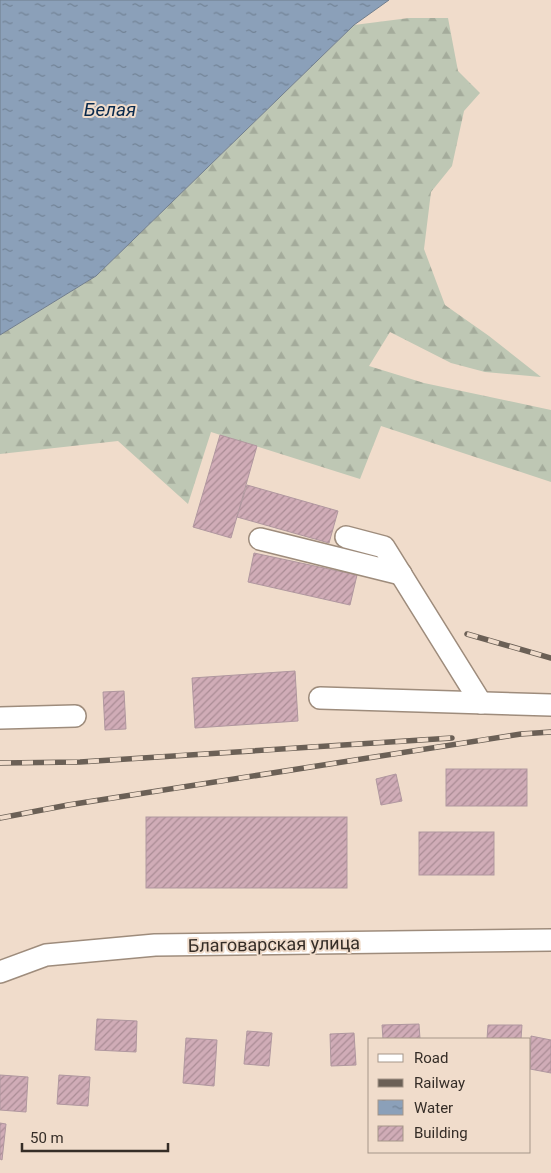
<svg xmlns="http://www.w3.org/2000/svg" width="551" height="1173" font-family="Roboto,sans-serif">
<style>
.forest{fill:url(#forest-firs)}
.water{fill:url(#water-ripples);stroke:#717e8d}
.building{fill:url(#building-hatch);stroke:#b0979f}
.lines{fill:none;stroke-linecap:round;stroke-linejoin:round}
.minor-casing{stroke:#9e8c7c;stroke-width:24}
.minor{stroke:#fff;stroke-width:21}
.rail-casing{stroke:#6b6056;stroke-width:5.5}
.rail{stroke:#f0dccb;stroke-width:4;stroke-dasharray:11;stroke-linecap:butt}
.labels{text-anchor:middle;dominant-baseline:central;stroke-width:4;stroke-linejoin:round;paint-order:stroke}
.street-label{font-size:18px;fill:#352d27;stroke:#f0dccb}
.water-label{font-size:19px;font-style:italic;fill:#08294c;stroke:#f0dccb}
</style>
<defs>
<pattern id="forest-firs" width="22" height="20" patternUnits="userSpaceOnUse" patternTransform="scale(1.25)"><rect width="22" height="20" fill="#bec7b4"/><path d="M5 1l3.5 6h-7zM16 11l3.5 6h-7z" fill="#a4ab9b"/></pattern>
<pattern id="water-ripples" width="26" height="14" patternUnits="userSpaceOnUse" patternTransform="scale(1.25)"><rect width="26" height="14" fill="#8ba0b9"/><path d="M2 4q2-2 4 0t4 0M15 11q2-2 4 0t4 0" fill="none" stroke="#728396"/></pattern>
<pattern id="building-hatch" width="6" height="6" patternUnits="userSpaceOnUse" patternTransform="scale(1.25)"><rect width="6" height="6" fill="#d0acb7"/><path d="M-1 1l2-2M0 6l6-6M5 7l2-2" fill="none" stroke="#aa8c95"/></pattern>
</defs>
<rect width="100%" height="100%" fill="#f0dccb"/>
<!-- forest -->
<polygon class="forest" points="409,18 448,18 458,71 480,93 464,111 452,166 431,192 424,249 445,305 489,336 541,377 485,372 451,363 390,332 369,366 424,383 551,410 551,482 381,426 360,479 211,432 188,504 118,441 0,454 0,335 96,276 354,25"/>
<!-- water -->
<polygon class="water" points="0,0 389,0 354,25 96,276 0,335"/>
<!-- building -->
<g class="building">
<polygon points="220,435 257,446 231,538 193,527"/>
<polygon points="247,485 338,511 329,543 237,517"/>
<polygon points="254,553 357,575 350,605 248,582"/>
<polygon points="295,671 298,721 195,728 192,678"/>
<polygon points="124,691 126,729 105,730 103,692"/>
<rect x="446" y="769" width="81" height="37"/>
<polygon points="396,774 402,801 381,805 376,779"/>
<rect x="146" y="817" width="201" height="71"/>
<rect x="419" y="832" width="75" height="43"/>
<polygon points="97,1019 137,1021 136,1052 95,1050"/>
<polygon points="419,1024 420,1039 383,1039 382,1025"/>
<polygon points="488,1025 522,1025 521,1039 487,1039"/>
<polygon points="247,1031 272,1033 269,1066 244,1064"/>
<polygon points="354,1033 356,1065 331,1066 330,1034"/>
<polygon points="531,1036 551,1040 551,1073 530,1069"/>
<polygon points="186,1038 217,1040 214,1086 183,1083"/>
<polygon points="0,1075 28,1077 26,1112 0,1110"/>
<polygon points="59,1075 90,1077 88,1106 57,1104"/>
<polygon points="0,1123 6,1124 2,1160 0,1159"/>
</g>
<g class="lines">
<!-- minor casing -->
<g class="minor-casing">
<g id="minor">
<polyline points="346,537 384,547 481,703"/>
<polyline points="260,539 401,574"/>
<polyline points="320,698 551,705"/>
<polyline points="0,718 75,716"/>
<polyline points="0,972 46,955 155,945 551,940"/>
</g>
</g>
<!-- minor -->
<use href="#minor" class="minor"/>
<!-- rail casing -->
<g class="rail-casing">
<g id="rail">
<polyline points="467,634 551,658"/>
<polyline points="0,763 80,762 452,738"/>
<polyline points="0,818 68,805 521,734 551,732"/>
</g>
</g>
<!-- rail -->
<use href="#rail" class="rail"/>
</g>
<g class="labels">
<!-- street labels -->
<g class="street-label">
<text transform="translate(274 944) rotate(-1)">Благоварская улица</text>
</g>
<!-- water labels -->
<g class="water-label">
<text x="110" y="109">Белая</text>
</g>
</g>
<!-- legend -->
<rect x="368" y="1038" width="162" height="115" fill="#f0dccb" stroke="#a59689"/>
<rect x="378" y="1054" width="25" height="8" fill="#ffffff" stroke="#a59689"/>
<text x="414" y="1063" font-size="15" fill="#352d27">Road</text>
<rect x="378" y="1079" width="25" height="8" fill="#6b6056" stroke="#a59689"/>
<text x="414" y="1088" font-size="15" fill="#352d27">Railway</text>
<rect x="378" y="1100" width="25" height="15" fill="url(#water-ripples)" stroke="#a59689"/>
<text x="414" y="1113" font-size="15" fill="#352d27">Water</text>
<rect x="378" y="1126" width="25" height="15" fill="url(#building-hatch)" stroke="#a59689"/>
<text x="414" y="1138" font-size="15" fill="#352d27">Building</text>
<!-- scale -->
<path d="M22 1143v8h146v-8" fill="none" stroke="#352d27" stroke-width="2.5"/>
<text x="30" y="1143" font-size="15" fill="#352d27" stroke="#f0dccb" stroke-width="4" paint-order="stroke">50 m</text>
</svg>
